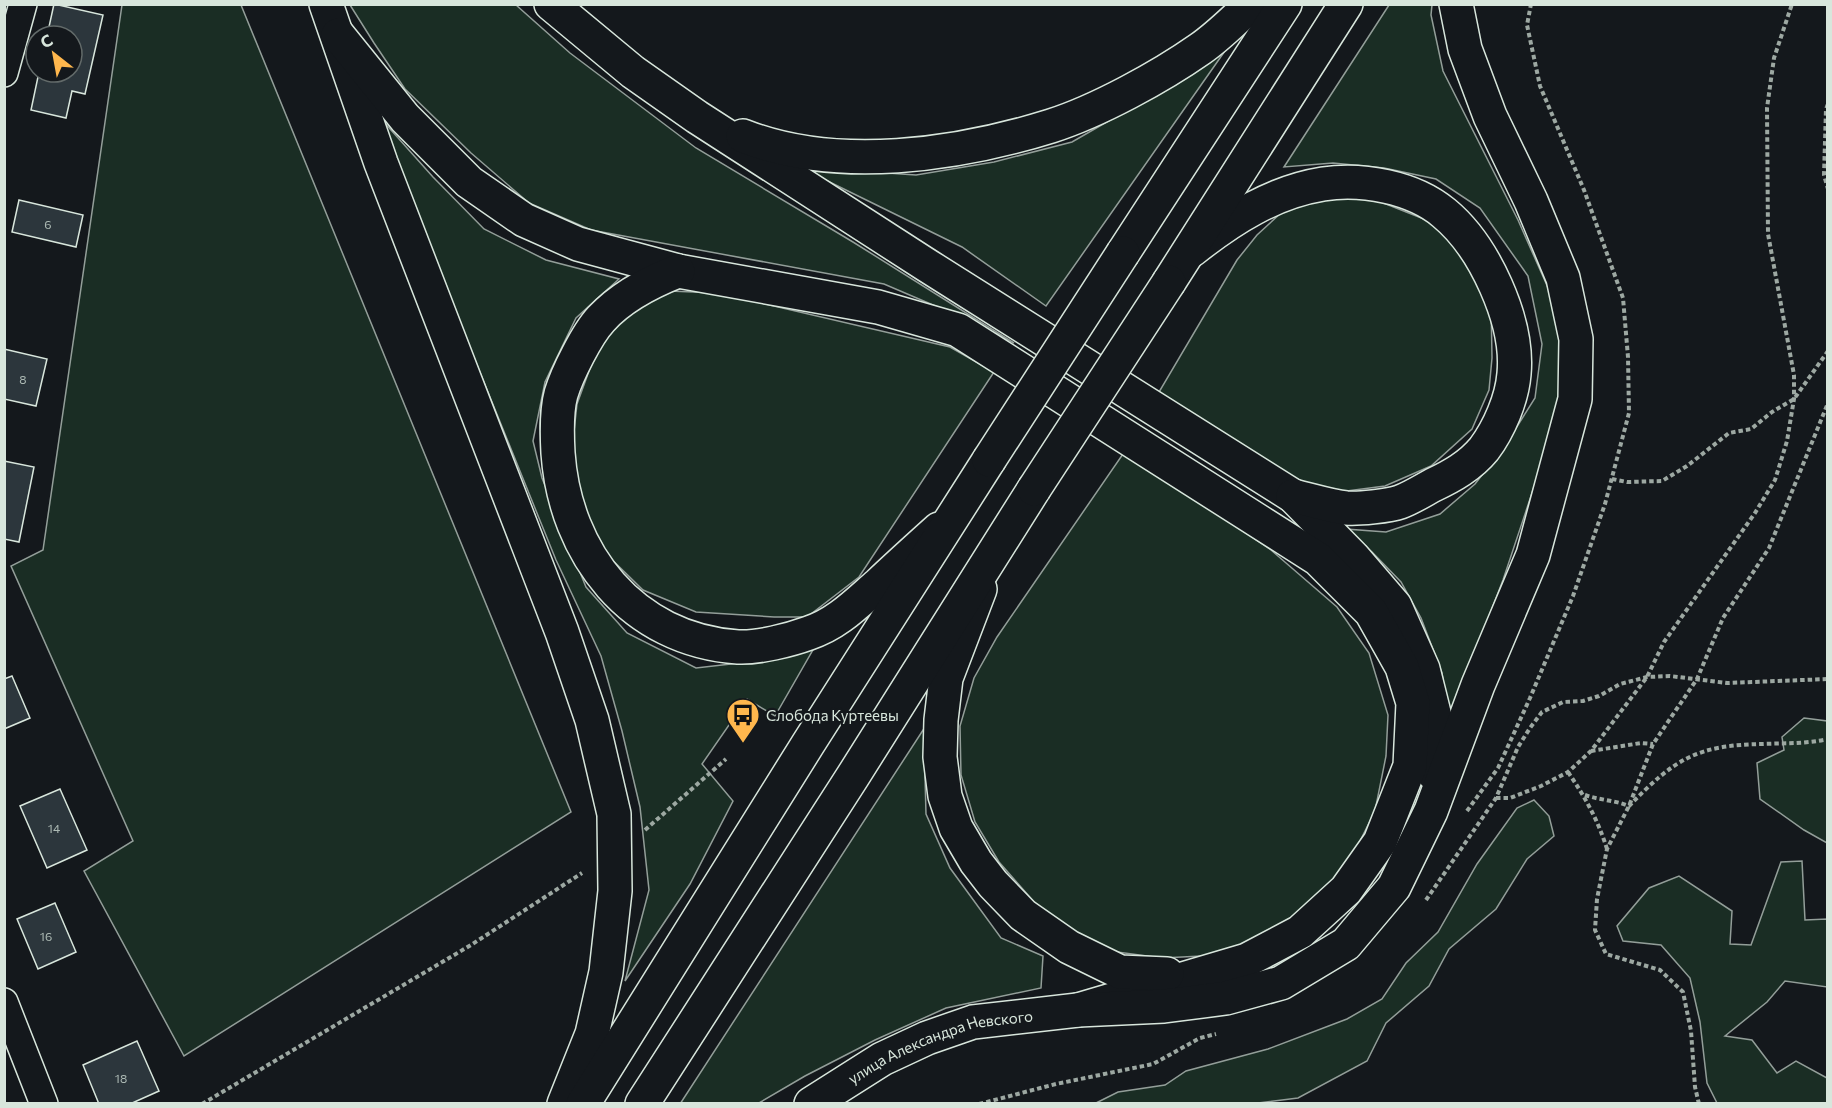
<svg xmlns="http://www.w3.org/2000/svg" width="1832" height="1108" font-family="Commissioner,sans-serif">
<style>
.green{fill:#1a2d24;stroke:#939e99;stroke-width:1.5}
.building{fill:#2c363c;stroke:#d8e6dc;stroke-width:1.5}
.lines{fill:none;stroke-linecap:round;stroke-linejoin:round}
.street-casing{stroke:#d8e6dc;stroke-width:30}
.secondary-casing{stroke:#d8e6dc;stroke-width:36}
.highway-casing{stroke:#d8e6dc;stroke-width:36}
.path{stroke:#9da8a2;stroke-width:4;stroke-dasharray:4.5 3;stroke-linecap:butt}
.street{stroke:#14181c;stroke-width:27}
.secondary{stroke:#14181c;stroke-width:33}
.highway{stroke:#14181c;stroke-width:33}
.highway-bridge-casing{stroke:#d8e6dc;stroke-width:36;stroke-linecap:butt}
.highway-bridge{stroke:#14181c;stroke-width:33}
.labels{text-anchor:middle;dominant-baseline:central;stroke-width:4.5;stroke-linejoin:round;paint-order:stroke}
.number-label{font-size:12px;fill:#adbab4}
.poi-label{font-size:15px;fill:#d8e6dc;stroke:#14181c;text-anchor:start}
.street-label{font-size:15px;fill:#d8e6dc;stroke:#14181c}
</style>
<rect width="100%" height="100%" fill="#14181c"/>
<!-- green -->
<g class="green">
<polygon points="122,5 241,5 571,812 184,1056 84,871 133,841 11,566 43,550"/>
<polygon points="350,5 516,5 570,53 696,148 853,242 1014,343 975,323 884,284 591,230 529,203 471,153 405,89 374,43"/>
<polygon points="1389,5 1432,5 1431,15 1443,71 1518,220 1549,290 1563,347 1562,411 1537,478 1503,580 1449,720 1442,673 1421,618 1401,582 1372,552 1345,529 1386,532 1440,514 1475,484 1504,447 1535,398 1542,344 1528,276 1480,208 1436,179 1384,168 1333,163 1284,167"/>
<polygon points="1227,48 1046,306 962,247 799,167 916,175 994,162 1072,142 1145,100"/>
<polygon points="374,111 433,177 484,229 546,260 619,279 576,318 545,382 533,441 542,478 586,587 627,633 696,668 757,661 818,641 775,716 747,699 702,764 733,801 690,884 625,981 649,890 640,807 622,731 601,656 556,560"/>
<polygon points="1322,195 1376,200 1439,225 1473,272 1491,301 1492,358 1489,390 1472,429 1431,466 1385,486 1339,492 1297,482 1159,392 1237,260 1257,235 1282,212"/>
<polygon points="669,291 718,293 950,347 994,372 859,577 807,617 774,617 696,612 643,590 600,548 580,500 572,450 577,404 597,349 629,313"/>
<polygon points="1125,451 1271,550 1337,607 1369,653 1388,715 1386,756 1375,811 1358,845 1338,879 1296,921 1245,945 1202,956 1162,958 1117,952 1076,933 1035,903 999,862 975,822 961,775 960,726 974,678 997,637"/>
<polygon points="1804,718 1827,721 1827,843 1804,830 1760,799 1757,763 1784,750 1782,737"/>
<polygon points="927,724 925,777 926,814 950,868 1001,938 1043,956 1041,988 946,1008 875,1040 805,1076 759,1103 680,1104"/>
<polygon points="1534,800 1549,816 1554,836 1527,859 1496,909 1449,949 1429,986 1386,1023 1367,1061 1298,1098 1250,1104 1096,1103 1118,1092 1165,1085 1186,1071 1268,1049 1347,1019 1382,999 1406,963 1438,932 1477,864 1517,808"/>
<polygon points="1802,861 1805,920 1827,919 1827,987 1785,981 1767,1002 1725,1036 1752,1040 1777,1073 1796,1061 1827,1078 1827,1103 1717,1103 1707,1083 1700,1022 1690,978 1661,945 1623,941 1617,926 1649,888 1679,876 1732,911 1730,944 1751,945 1781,862"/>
</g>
<!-- building -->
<g class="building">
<polygon points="54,4 103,15 85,94 72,91 66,118 31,110 39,72 72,72 72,36 47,36"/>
<polygon points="19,200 83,215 76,247 12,232"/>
<polygon points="4,349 47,359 36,406 4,399"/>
<polygon points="4,461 34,467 19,542 4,539"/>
<polygon points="12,676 30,718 4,729 4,679"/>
<polygon points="60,789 87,850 47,868 20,806"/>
<polygon points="55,903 76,952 38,969 17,919"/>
<polygon points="137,1041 159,1091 130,1104 99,1104 83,1065"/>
</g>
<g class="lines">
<!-- street casing -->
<g class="street-casing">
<g id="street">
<polyline points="4,73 23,4"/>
<polyline points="4,1002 44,1104"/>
</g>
</g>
<!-- secondary casing -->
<g class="secondary-casing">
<g id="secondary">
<polyline points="326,4 381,163 562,632 592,720 614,814 615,891 606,972 592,1034 564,1104"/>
<polyline points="551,4 633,72 697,117 928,266 1293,496 1353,557 1395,606 1423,669 1438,729 1434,774"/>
<polyline points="338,35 405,118 469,182 524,220 578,244 678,271 878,307 958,330 1318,559 1371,612 1402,667 1413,703 1410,766 1380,842 1346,890 1300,932 1247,960 1078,1010"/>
<path d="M743,136C837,173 958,155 1051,126C1098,111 1160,77 1200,49C1219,36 1235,19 1252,4"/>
<path d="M1192,250C1231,219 1273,192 1323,184C1362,178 1413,187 1444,213C1484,246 1519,321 1514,374C1512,399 1499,429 1484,449C1470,466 1452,476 1433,485C1422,491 1411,498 1400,502C1389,506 1358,509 1346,508C1329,506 1311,500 1293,496"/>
<path d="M678,271C650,282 622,296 601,319C587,334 567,374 561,394C556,412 557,435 558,453C565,554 632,640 738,647C758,648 790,640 809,633C837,624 857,603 879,584C899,565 919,547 939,529"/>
<polyline points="980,589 946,678 941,720 940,757 945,796 956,828 976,862 993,884 1023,915 1069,947 1120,972 1167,974"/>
<path id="s1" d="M811,1104L882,1059L927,1038L973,1022L1078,1010L1164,1006L1226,998L1281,983L1346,944L1394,887L1431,811L1478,685L1533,555L1575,399L1576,339L1563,278L1531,201L1490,116L1465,49L1456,4"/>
</g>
</g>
<!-- highway casing -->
<g class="highway-casing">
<g id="highway">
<polyline points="1123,253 1285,4"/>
<polyline points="1169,282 1346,4"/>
<polyline points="583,1104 808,744 989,460"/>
<polyline points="642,1104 853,776 1034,489"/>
</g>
</g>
<!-- path -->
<g class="path">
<polyline points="1828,104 1826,109 1824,175 1828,189"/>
<polyline points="1612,479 1627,482 1662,481 1687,466 1729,433 1751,429 1772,412 1794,399 1828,351"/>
<polyline points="1591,751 1641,743 1653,744"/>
<path d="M1568,772C1585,797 1598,820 1607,849"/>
<path d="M1585,795C1599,800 1614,800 1629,806C1675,759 1696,745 1763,744C1785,743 1805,744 1828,739"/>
<polyline points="1496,798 1510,798 1541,786 1568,772 1591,751 1647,677 1664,642 1755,513 1775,480 1787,441 1794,399 1794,375 1768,234 1767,108 1774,58 1792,4"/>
<polyline points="1467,811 1498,768 1530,698 1573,596 1605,504 1629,413 1628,357 1623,298 1584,190 1540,86 1527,25 1531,4"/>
<polyline points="645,830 726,759"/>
<polyline points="1426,900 1496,798 1518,747 1530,728 1542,712 1563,702 1583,701 1599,696 1620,684 1647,677 1670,676 1727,683 1828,679"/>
<polyline points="202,1104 471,945 582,873"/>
<polyline points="979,1104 1056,1084 1153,1064 1200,1038 1216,1034"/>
<polyline points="1699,1104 1695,1087 1691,1031 1683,992 1660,970 1606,954 1595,930 1597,899 1607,849 1629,806 1653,744 1697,679 1723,618 1769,548 1828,403"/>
</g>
<!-- street -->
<use href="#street" class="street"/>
<!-- secondary -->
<use href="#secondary" class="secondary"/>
<!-- highway -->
<use href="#highway" class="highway"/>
<!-- highway-bridge casing -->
<g class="highway-bridge-casing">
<g id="highway-bridge">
<polyline points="989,460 1123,253"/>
<polyline points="1034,489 1169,282"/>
</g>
</g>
<!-- highway-bridge -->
<use href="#highway-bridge" class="highway-bridge"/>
</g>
<!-- icons -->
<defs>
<g id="bus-pin" transform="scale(1.725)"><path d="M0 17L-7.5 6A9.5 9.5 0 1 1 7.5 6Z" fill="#ffb74d" stroke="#14181c"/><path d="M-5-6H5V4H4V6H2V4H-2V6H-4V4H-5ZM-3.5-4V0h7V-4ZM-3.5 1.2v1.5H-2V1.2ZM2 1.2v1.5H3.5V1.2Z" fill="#111"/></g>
</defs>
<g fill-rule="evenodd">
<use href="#bus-pin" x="743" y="715"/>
</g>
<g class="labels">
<!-- number labels -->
<g class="number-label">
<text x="48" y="224">6</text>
<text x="23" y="379">8</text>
<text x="54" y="828">14</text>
<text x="46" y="936">16</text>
<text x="121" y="1078">18</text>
</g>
<!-- poi labels -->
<g class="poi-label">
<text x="766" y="715">Слобода Куртеевы</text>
</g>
<!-- street labels -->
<g class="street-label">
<text stroke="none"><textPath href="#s1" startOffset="144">улица Александра Невского</textPath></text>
</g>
</g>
<!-- border -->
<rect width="1832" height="1108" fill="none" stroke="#d8e6dc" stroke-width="12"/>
<!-- north arrow -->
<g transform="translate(54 54) rotate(329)"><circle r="28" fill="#14181c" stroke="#626a69" stroke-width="1.5"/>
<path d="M0-4.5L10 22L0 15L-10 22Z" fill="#ffb74d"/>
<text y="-9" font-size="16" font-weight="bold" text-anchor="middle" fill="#d8e6dc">С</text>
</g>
</svg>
